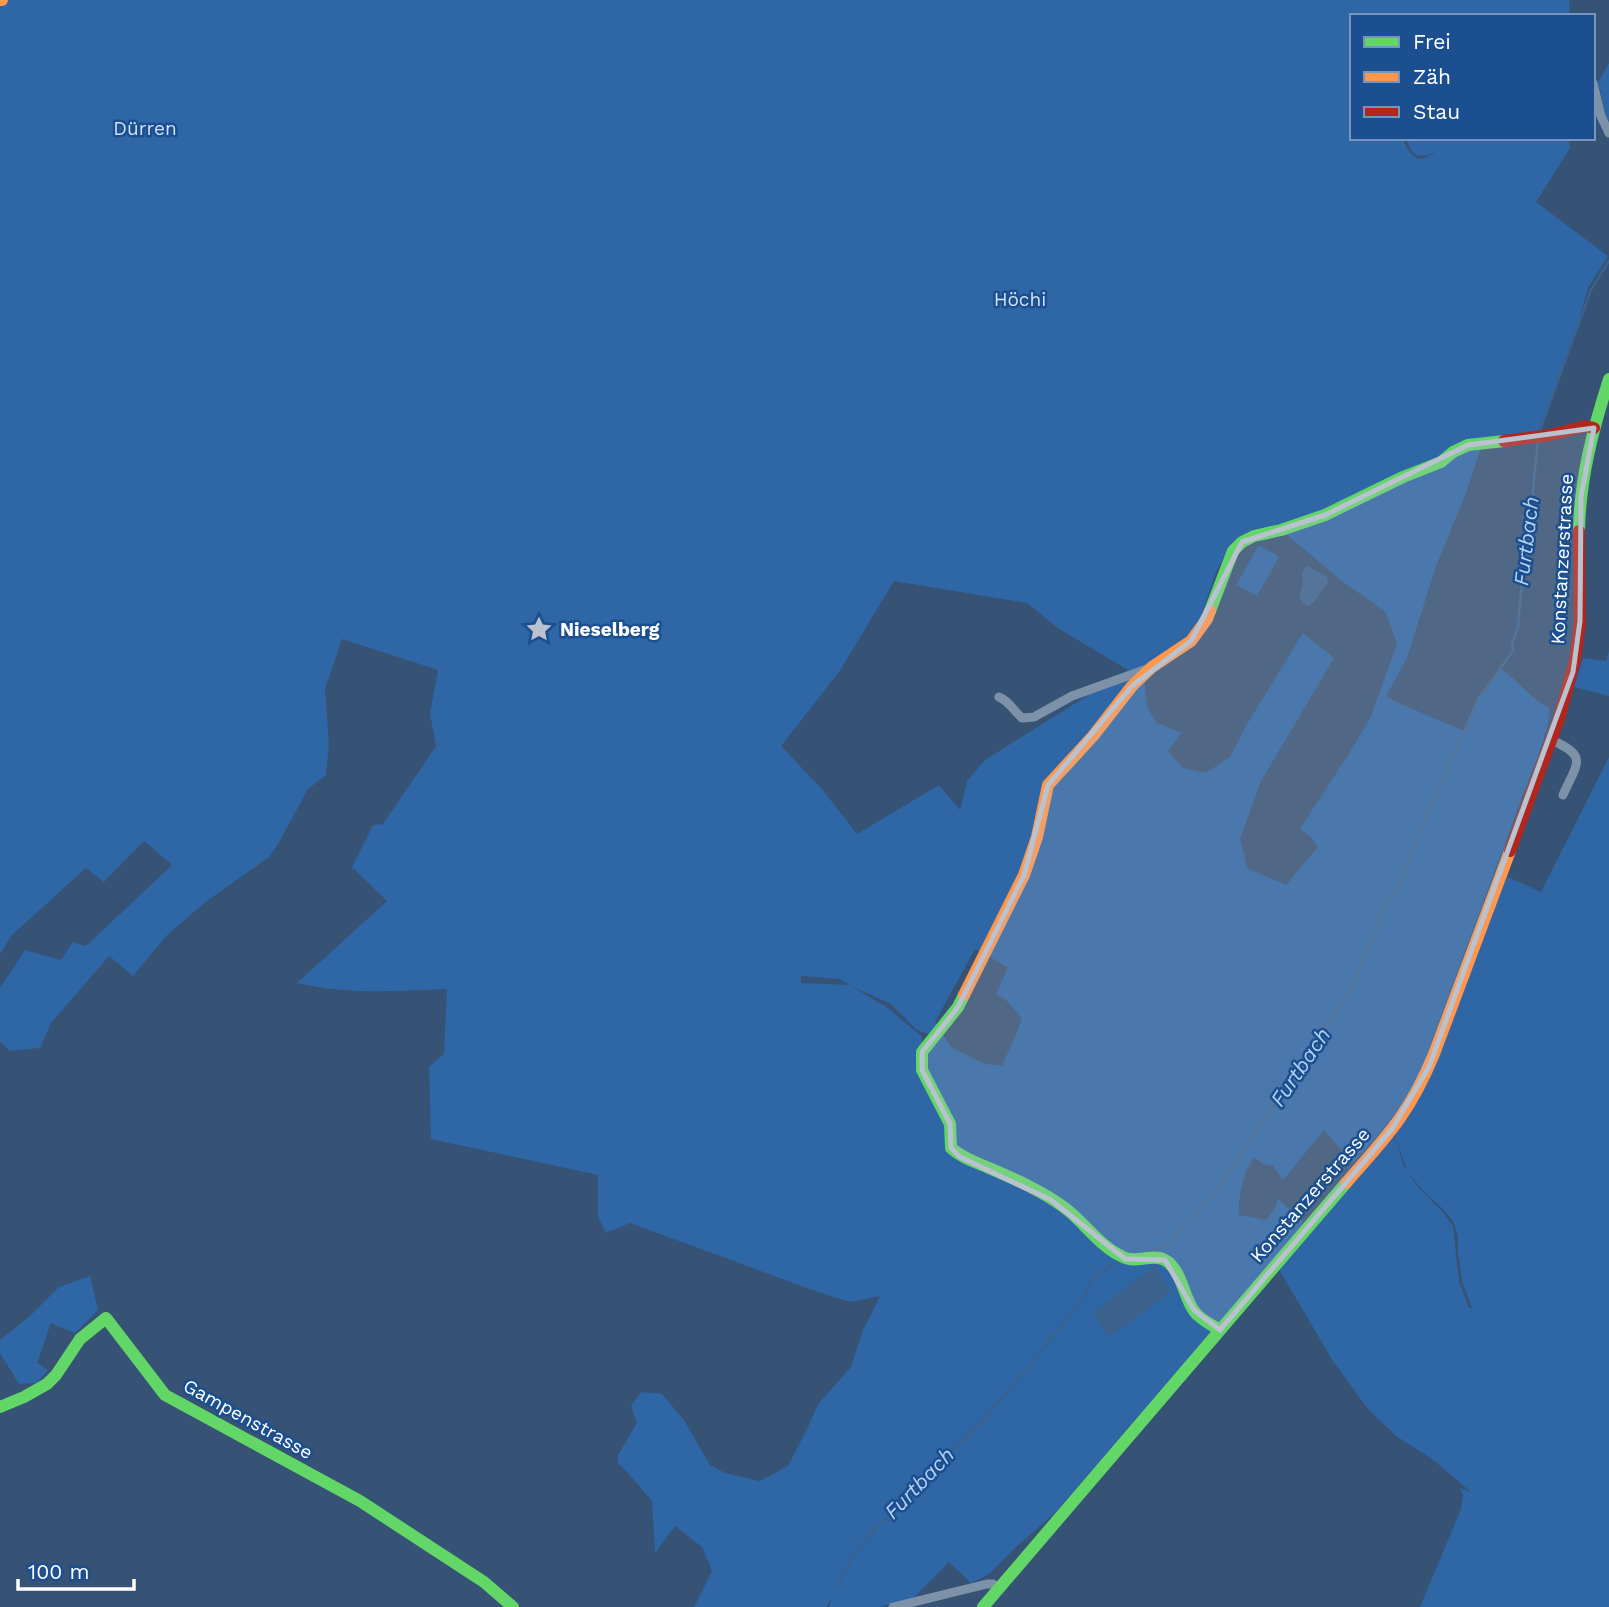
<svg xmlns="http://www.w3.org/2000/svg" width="1609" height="1607" font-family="'Work Sans',sans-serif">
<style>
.green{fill:#2f66a5;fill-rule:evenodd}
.water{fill:#3b618d}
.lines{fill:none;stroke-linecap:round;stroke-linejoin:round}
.stream{stroke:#3b618d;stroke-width:2.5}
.street{stroke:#7d92a8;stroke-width:9}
.fast{stroke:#63d668;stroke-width:12}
.slow{stroke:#ff974d;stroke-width:12}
.jam{stroke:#b3261e;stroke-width:12}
.marked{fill:#b9c2ce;fill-opacity:0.2;stroke:#b9c2ce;stroke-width:5;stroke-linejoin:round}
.labels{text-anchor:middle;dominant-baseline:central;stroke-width:5;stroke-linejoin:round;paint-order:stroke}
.park-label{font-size:19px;fill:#cfe3fa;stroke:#1b4f8f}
.street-label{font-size:19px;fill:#fff;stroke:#1b4f8f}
.poi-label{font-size:19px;font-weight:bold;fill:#fff;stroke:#1b4f8f;text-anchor:start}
.water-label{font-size:21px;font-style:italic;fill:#b5d3f5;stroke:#1b4f8f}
</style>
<rect width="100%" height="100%" fill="#365274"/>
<!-- green -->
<g class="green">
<path d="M0,0H1569L1570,11L1566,16H1352V138H1402C1410,155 1417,167 1436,151L1428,155L1417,156L1412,151L1405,138H1568L1570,148L1536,202L1608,256L1588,288L1580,317L1565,364L1539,433L1485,442L1480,451L1466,493L1436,566L1407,658L1386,696L1396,702L1464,731L1479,697L1490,685L1499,668C1518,679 1530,699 1549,708C1552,724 1530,777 1523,794C1491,883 1457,971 1425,1060C1419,1073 1413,1087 1405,1099C1390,1123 1371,1143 1353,1163L1324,1130L1283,1180L1273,1166L1263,1164L1254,1157C1243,1173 1238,1196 1239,1215L1266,1220L1276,1207L1278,1199L1303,1222L1299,1229L1055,1513L1017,1546L989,1574L971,1583L949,1562L912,1599L878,1607H829L832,1598L826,1607H694L712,1571L702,1547L675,1526L655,1553L652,1501L627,1472L618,1463V1455L637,1423L631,1406L641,1392L662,1394L684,1420L710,1465L725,1473L759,1481L788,1466L808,1427L818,1404L851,1367L863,1330L880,1296L850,1302L818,1292L630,1223L606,1233L598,1217V1175L431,1139L429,1067L444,1054L447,989C396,991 347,995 297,983L387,901L352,867L373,825L383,824L436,746L430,714L438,670L342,639L325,689L329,744L326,775L308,789L278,844L269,857L207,901L167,935L133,976L109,956L51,1023L40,1048L10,1051L0,1042V988L25,950L61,960L73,942L86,946L172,865L144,841L104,882L86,868L11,936L0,954ZM1281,530L1342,581L1386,612L1397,644L1371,716L1352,749L1300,829L1311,837L1318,847L1286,885L1247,868L1240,839L1261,781L1334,658L1303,633L1246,726L1230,757L1206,773L1183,768L1168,751L1182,733L1157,723L1147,707L1143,667L1191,648L1216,572L1228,551ZM894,581L1027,603L1059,629L1128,670L985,760L967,781L960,810L939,785L857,834L822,789L781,746L839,672ZM975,949L985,954L1008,968L996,994L1005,999L1022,1018L1018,1030L1002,1066L985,1064L951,1047L935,1022ZM801,976L839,979L850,985L801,983ZM853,987L891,1004L917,1030L934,1036L922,1051V1037L888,1008Z"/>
<polygon points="1609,63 1609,121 1606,116 1598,82"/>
<polygon points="1259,545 1279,557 1257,596 1236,585"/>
<polygon points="1609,651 1609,696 1574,687 1583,658 1606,661"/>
<path d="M1609,757V1607H1420L1461,1509L1463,1495L1460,1488L1471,1492L1432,1459L1396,1436L1368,1409L1333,1361L1278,1268L1393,1137L1396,1138L1403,1165L1407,1171L1394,1132L1402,1123L1501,874L1541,892ZM1407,1171L1425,1193L1440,1206L1453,1221L1458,1236V1252L1462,1281L1472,1308H1469L1459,1281L1453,1226L1442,1211L1417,1186Z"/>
<polygon points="90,1276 98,1310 75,1333 51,1323 37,1363 48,1370 37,1383 19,1384 0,1353 0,1340 31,1315 59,1287"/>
</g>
<!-- water -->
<g class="water">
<polygon points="1308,566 1326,576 1328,582 1314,602 1308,606 1302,603 1299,595 1303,586 1302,575 1304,568"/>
<polygon points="1155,1265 1171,1292 1109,1337 1093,1313"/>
</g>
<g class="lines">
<!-- stream -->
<g class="stream">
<polyline points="1539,433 1591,290 1609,261"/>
<path d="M1421,830L1479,697C1492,683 1501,666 1513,651L1512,644L1518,627L1521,591L1528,552V542L1538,439"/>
<polyline points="1145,1253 1167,1245 1216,1192 1327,1024 1347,997 1379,925 1383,904 1399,885 1419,835"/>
<polyline points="837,1588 856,1551 882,1521 982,1421 1017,1381 1084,1297 1094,1277 1118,1261"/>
</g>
<!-- street -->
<g class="street">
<polyline points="1593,83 1601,116 1609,133"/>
<path d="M999,697C1009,701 1014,711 1022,718L1034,717L1072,696L1147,669"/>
<path d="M1551,740C1589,756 1577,763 1563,795"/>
<polyline points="893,1607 987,1584 993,1584 998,1589"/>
</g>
<!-- fast -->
<g class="fast">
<path d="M1579,531C1580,478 1593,429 1609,379"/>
<polyline points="1210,611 1233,551 1242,542 1254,536 1281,530 1325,515 1403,477 1441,462 1453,452 1468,445 1504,441"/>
<path d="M964,995L958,1007L922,1052V1070L950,1124L951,1148C962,1158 975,1162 989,1168C1015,1179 1042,1191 1065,1208C1085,1223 1099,1246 1123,1257C1136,1264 1152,1253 1165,1260C1182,1270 1183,1296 1194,1311C1200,1320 1211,1324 1220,1330"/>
<polyline points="0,1407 24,1397 47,1384 56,1375 80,1339 106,1318 165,1395 360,1501 484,1582 513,1607"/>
<polyline points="983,1607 1346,1183"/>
</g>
<!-- slow -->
<g class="slow">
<polyline points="0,0 2,0"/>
<polyline points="964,995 1024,875 1037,837 1048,785 1093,736 1132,686 1152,667 1191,641 1207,619 1210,611"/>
<path d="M1346,1183C1364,1162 1384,1141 1400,1118C1414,1098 1425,1076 1434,1054L1510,851"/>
</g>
<!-- jam -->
<g class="jam">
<polyline points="1504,441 1550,435 1585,426 1594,428"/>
<polyline points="1510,851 1559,719 1575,660 1580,624 1579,531"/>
</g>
</g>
<!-- marked area -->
<path class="marked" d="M1594,428L1581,497L1580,621L1573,672L1429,1067L1392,1129L1220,1330L1194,1310L1165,1260L1125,1259L1051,1200L960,1157L951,1148L950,1124L922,1070V1052L958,1007L1024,875L1048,785L1132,686L1191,641L1242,542L1325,515L1468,445Z"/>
<!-- icons -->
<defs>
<g id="sight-bare" transform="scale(2.1)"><path d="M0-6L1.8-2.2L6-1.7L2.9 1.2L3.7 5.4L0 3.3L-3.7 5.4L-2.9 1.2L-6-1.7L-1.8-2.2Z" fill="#b9c2ce" stroke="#1b4f8f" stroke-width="2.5" paint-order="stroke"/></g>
</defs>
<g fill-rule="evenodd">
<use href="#sight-bare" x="539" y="629"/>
</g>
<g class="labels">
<!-- park labels -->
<g class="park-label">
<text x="145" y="128">Dürren</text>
<text x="1020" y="299">Höchi</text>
</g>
<!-- street labels -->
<g class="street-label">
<text transform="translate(1562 559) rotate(-87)">Konstanzerstrasse</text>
<text transform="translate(1310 1195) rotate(-49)">Konstanzerstrasse</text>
<text transform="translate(248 1419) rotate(29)">Gampenstrasse</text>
</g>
<!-- poi labels -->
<g class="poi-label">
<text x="560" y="629">Nieselberg</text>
</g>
<!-- water labels -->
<g class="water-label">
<text transform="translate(1526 541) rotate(-83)">Furtbach</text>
<text transform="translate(1300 1067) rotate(-56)">Furtbach</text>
<text transform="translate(919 1483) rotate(-46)">Furtbach</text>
</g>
</g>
<!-- legend -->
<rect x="1350" y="14" width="245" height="126" fill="#1b4f8f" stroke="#7695bc" stroke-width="2"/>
<rect x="1364" y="37" width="35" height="10" fill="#63d668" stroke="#7695bc" stroke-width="2"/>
<text x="1413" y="49" font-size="21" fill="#ffffff">Frei</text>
<rect x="1364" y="72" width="35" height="10" fill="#ff974d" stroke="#7695bc" stroke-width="2"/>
<text x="1413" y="84" font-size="21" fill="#ffffff">Zäh</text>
<rect x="1364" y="107" width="35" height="10" fill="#b3261e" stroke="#7695bc" stroke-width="2"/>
<text x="1413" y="119" font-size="21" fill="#ffffff">Stau</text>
<!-- scale -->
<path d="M18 1579v10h116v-10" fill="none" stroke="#ffffff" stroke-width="3.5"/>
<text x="28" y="1579" font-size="21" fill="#ffffff" stroke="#1b4f8f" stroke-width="5" paint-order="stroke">100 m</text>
</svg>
